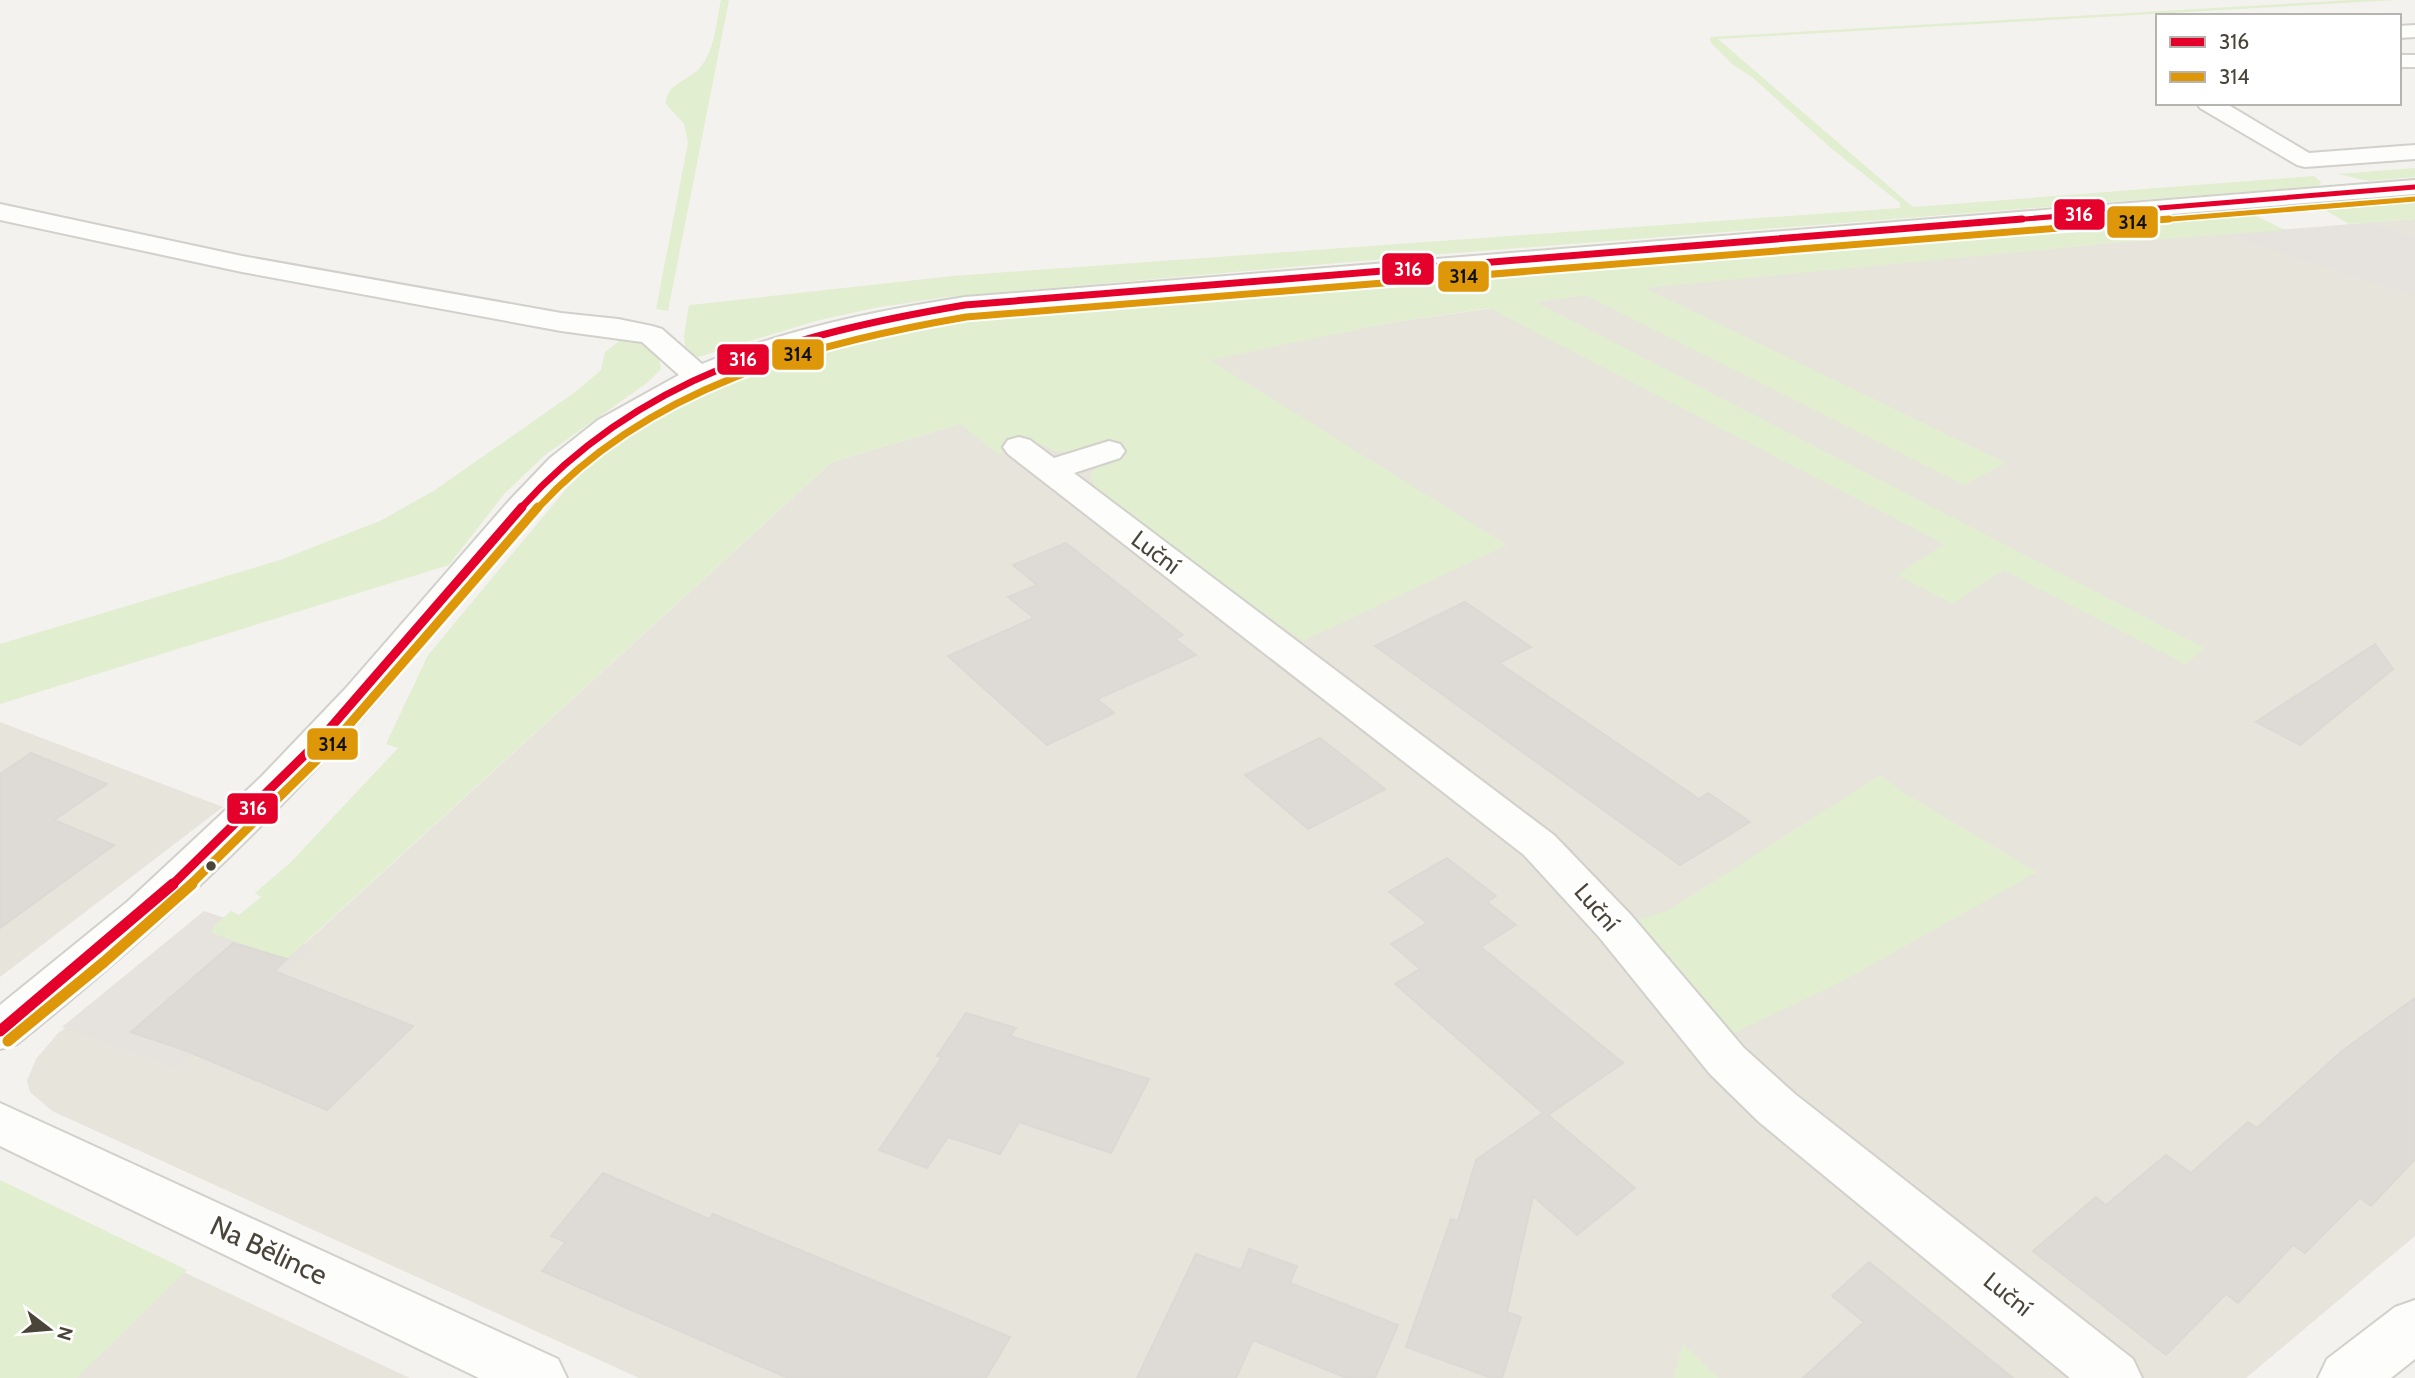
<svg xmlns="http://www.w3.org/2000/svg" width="2415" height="1378" font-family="Cabin,sans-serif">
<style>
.residential{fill:#e7e4dc}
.industrial{fill:#e6e2de}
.green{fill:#e1eecf}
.building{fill:#dedbd6;stroke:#dcd9d4;stroke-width:2}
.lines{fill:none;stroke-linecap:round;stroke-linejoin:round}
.minor-casing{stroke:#d2d0cb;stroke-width:4}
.minor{fill:#fdfdfc;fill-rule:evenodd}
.bus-1-far3-casing{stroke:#fff;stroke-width:8}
.bus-1-far2-casing{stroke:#fff;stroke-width:11}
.bus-1-far1-casing{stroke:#fff;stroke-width:14}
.bus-1-casing{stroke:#fff;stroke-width:17}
.bus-2-far3-casing{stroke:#fff;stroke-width:8}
.bus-2-far2-casing{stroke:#fff;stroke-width:11}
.bus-2-far1-casing{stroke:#fff;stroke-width:14}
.bus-2-casing{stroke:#fff;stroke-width:17}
.bus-1-far3{stroke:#e4002b;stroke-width:5}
.bus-1-far2{stroke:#e4002b;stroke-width:7}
.bus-1-far1{stroke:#e4002b;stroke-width:9}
.bus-1{stroke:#e4002b;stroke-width:11}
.bus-2-far3{stroke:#dd9709;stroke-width:5}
.bus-2-far2{stroke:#dd9709;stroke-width:7}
.bus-2-far1{stroke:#dd9709;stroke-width:9}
.bus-2{stroke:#dd9709;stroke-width:11}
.bus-dot{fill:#4b4439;stroke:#fff;stroke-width:2.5}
.labels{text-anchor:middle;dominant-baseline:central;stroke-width:5;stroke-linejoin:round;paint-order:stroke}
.street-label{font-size:24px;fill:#4b4439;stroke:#fff}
.near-street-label{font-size:28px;fill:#4b4439;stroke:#fff}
.line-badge{stroke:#fff;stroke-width:2.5}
.badge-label{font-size:19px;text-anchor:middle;font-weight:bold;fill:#fff}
.pale-badge-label{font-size:19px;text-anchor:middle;font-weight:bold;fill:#111}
</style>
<rect width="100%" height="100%" fill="#f4f2ee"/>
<!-- residential -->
<g class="residential">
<polygon points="2415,219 2415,1236 2246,1378 639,1378 52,1111 30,1092 27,1081 36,1059 58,1033 84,1016 288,959 832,462 960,424 1209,359 1394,322 1585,295 1687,283 2111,243"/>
<polygon points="0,722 223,807 0,977"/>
<polygon points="0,1186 410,1378 0,1378"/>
</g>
<!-- industrial -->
<g class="industrial">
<polygon points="2369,223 2415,238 2415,296 2229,235"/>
<polygon points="204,911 313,947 177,1068 62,1027"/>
</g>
<!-- green -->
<g class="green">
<path d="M721,0H729L668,311L656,309L688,143L684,124L666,104C665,85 688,80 699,69C715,51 716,23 721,0Z"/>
<polygon points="2351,0 2396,0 1718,39 1913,207 2314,176 2321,182 2319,186 1442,254 946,297 874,308 816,321 698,357 690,356 685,347 684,335 689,305 709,303 952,276 1900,208 1900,203 1832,149 1752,77 1733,65 1711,43 1710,37"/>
<polygon points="2415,168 2415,177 2368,181 2338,174"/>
<polygon points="2415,196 2415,219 2349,224 2325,210 2323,202"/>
<path d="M2232,211L2252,214L2285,230L2111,243L1645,288L2006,463L1964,485L1585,295L1536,302L2205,648L2185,664L2003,570L1953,604L1897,575L1944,544L1489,308L1394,322L1210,360L1507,545L1303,641L1218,581L1100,492C1080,469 1098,467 1118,458L1078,451L1057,452L1035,442L998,454L960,424L832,462L287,959L211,933L214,926L231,911L239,915L261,897L255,893L290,863L398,748L386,744L428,655L567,488L597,459L651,420L716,384L783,356L844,338L911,322L1108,300L1360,284L1588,263Z"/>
<path d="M622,339C642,342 660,347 661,369L647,383L545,455L505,493L449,565L0,704V644L280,560L380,521L435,490L578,390L601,370L605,352Z"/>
<polygon points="1880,775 1900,790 2037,872 1841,982 1734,1033 1638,920 1669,910"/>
<polygon points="0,1180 187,1270 77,1378 0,1378"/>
<polygon points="1683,1344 1719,1378 1673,1378"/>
</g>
<!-- building -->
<g class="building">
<polygon points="1066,543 1183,635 1175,639 1196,655 1097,699 1114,713 1047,745 948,656 1034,618 1008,597 1037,585 1013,565"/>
<polygon points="1465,602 1531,647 1499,663 1699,799 1708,793 1750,822 1680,865 1375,646"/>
<polygon points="2375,644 2393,669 2300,745 2256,722"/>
<polygon points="1320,738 1385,789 1308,829 1245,775"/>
<polygon points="31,753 107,784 54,820 114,845 0,928 0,774"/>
<polygon points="1447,858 1496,896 1487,902 1516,925 1481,947 1623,1063 1548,1115 1635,1188 1577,1235 1533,1196 1507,1312 1521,1317 1502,1378 1492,1378 1406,1347 1451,1219 1458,1221 1476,1160 1543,1113 1395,984 1420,969 1391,944 1427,923 1389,892"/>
<polygon points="233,943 287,959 274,971 413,1026 327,1110 187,1051 131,1032"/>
<polygon points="2415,998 2415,1159 2371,1206 2360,1198 2305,1253 2293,1245 2238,1303 2226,1294 2166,1355 2033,1251 2096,1197 2106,1205 2166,1155 2191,1173 2248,1122 2257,1128 2342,1051"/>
<polygon points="966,1013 1016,1028 1010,1036 1149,1079 1111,1153 1019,1122 1000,1154 948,1137 927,1168 879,1150 942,1057 937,1056"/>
<polygon points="603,1173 709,1219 713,1214 1010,1337 986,1378 788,1378 542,1271 566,1242 551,1236"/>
<polygon points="1249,1249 1297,1266 1290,1283 1398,1325 1375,1378 1347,1378 1253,1340 1236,1378 1137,1378 1196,1254 1241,1270"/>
<polygon points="1869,1262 2013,1378 1803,1378 1864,1322 1832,1296"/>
</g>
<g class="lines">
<!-- minor casing -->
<g class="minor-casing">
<g id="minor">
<polygon points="2415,25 2415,37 2399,38 2399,26"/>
<rect x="2399" y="55" width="16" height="12"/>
<polygon points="2197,103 2225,103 2309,153 2415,145 2415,159 2305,167 2297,165 2200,108"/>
<path d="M2415,180V194L965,313C842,333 722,363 619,435C573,467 537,510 501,552C459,602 417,654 374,704C266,829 146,940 17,1044L0,1049V1005L127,902L261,777L346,688L508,502L550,458L598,420L679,375L642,342L561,331L242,272L0,220V204L242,256L561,313L618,319L652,326L662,329L702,364C786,329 875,311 965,297Z"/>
<polygon points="1019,437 1030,440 1054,458 1109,441 1120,444 1125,451 1120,458 1074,473 1554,835 1631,915 1744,1048 1795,1094 2133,1359 2142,1378 2070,1378 1759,1122 1710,1074 1599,937 1524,855 1008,454 1003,447 1008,440"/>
<polygon points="0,1103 558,1359 567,1378 479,1378 0,1146"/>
<polygon points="2415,1300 2415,1359 2391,1378 2318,1378 2327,1359 2395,1307"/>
</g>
</g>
<!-- minor -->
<use href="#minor" class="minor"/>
<!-- bus-1-far3 casing -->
<g class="bus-1-far3-casing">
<polyline id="bus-1-far3" points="2000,221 2415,187"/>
</g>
<!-- bus-1-far2 casing -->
<g class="bus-1-far2-casing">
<path id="bus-1-far2" d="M520,509C640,375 794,334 965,305L2022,219"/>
</g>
<!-- bus-1-far1 casing -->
<g class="bus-1-far1-casing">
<polyline id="bus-1-far1" points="172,885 318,742 522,507"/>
</g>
<!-- bus-1 casing -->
<g class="bus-1-casing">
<polyline id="bus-1" points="0,1031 173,884"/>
</g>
<!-- bus-2-far3 casing -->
<g class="bus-2-far3-casing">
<polyline id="bus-2-far3" points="2148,221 2415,199"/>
</g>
<!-- bus-2-far2 casing -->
<g class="bus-2-far2-casing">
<path id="bus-2-far2" d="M537,509C648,387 809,344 966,317L2169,219"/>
</g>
<!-- bus-2-far1 casing -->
<g class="bus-2-far1-casing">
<polyline id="bus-2-far1" points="190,885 328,749 538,507"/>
</g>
<!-- bus-2 casing -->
<g class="bus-2-casing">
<polyline id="bus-2" points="8,1041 104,962 192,884"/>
</g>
<!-- bus-1-far3 -->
<use href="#bus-1-far3" class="bus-1-far3"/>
<!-- bus-1-far2 -->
<use href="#bus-1-far2" class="bus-1-far2"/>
<!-- bus-1-far1 -->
<use href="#bus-1-far1" class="bus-1-far1"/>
<!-- bus-1 -->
<use href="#bus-1" class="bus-1"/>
<!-- bus-2-far3 -->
<use href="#bus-2-far3" class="bus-2-far3"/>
<!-- bus-2-far2 -->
<use href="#bus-2-far2" class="bus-2-far2"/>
<!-- bus-2-far1 -->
<use href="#bus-2-far1" class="bus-2-far1"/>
<!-- bus-2 -->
<use href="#bus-2" class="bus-2"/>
</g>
<!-- markers -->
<circle class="bus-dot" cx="211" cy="866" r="6"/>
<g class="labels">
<!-- street labels -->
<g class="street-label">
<text transform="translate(1156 552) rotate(37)">Luční</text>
<text transform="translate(1597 907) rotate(49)">Luční</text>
<text transform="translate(2008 1294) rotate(39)">Luční</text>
</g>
<!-- near-street labels -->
<g class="near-street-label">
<text transform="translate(269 1250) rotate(25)">Na Bělince</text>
</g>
</g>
<g class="line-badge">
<rect x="2053" y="198" width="53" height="33" rx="7" fill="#e4002b"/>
<rect x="2106" y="205" width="53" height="34" rx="7" fill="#dd9709"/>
<rect x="1381" y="252" width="54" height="34" rx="7" fill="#e4002b"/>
<rect x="1437" y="260" width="53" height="33" rx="7" fill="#dd9709"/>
<rect x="771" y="338" width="54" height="33" rx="7" fill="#dd9709"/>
<rect x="716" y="343" width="54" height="33" rx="7" fill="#e4002b"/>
<rect x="306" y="727" width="53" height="34" rx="7" fill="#dd9709"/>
<rect x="226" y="792" width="53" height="33" rx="7" fill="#e4002b"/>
</g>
<g class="badge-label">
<text x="2079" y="221">316</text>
<text x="1408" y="276">316</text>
<text x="743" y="366">316</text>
<text x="253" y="815">316</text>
</g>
<g class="pale-badge-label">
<text x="2133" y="229">314</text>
<text x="1464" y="283">314</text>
<text x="798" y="361">314</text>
<text x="333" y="751">314</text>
</g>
<!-- legend -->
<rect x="2156" y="14" width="245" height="91" fill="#ffffff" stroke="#b7b4b0" stroke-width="2"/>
<rect x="2170" y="37" width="35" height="10" fill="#e4002b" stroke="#b7b4b0" stroke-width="2"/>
<text x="2219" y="49" font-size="21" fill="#4b4439">316</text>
<rect x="2170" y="72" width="35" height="10" fill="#dd9709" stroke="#b7b4b0" stroke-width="2"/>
<text x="2219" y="84" font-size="21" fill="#4b4439">314</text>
<!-- north arrow -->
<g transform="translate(49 1329) rotate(106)" stroke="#ffffff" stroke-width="5" paint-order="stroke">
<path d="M0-5L12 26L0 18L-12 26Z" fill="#4b4439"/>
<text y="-10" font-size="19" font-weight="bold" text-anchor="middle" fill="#4b4439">N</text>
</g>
</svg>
